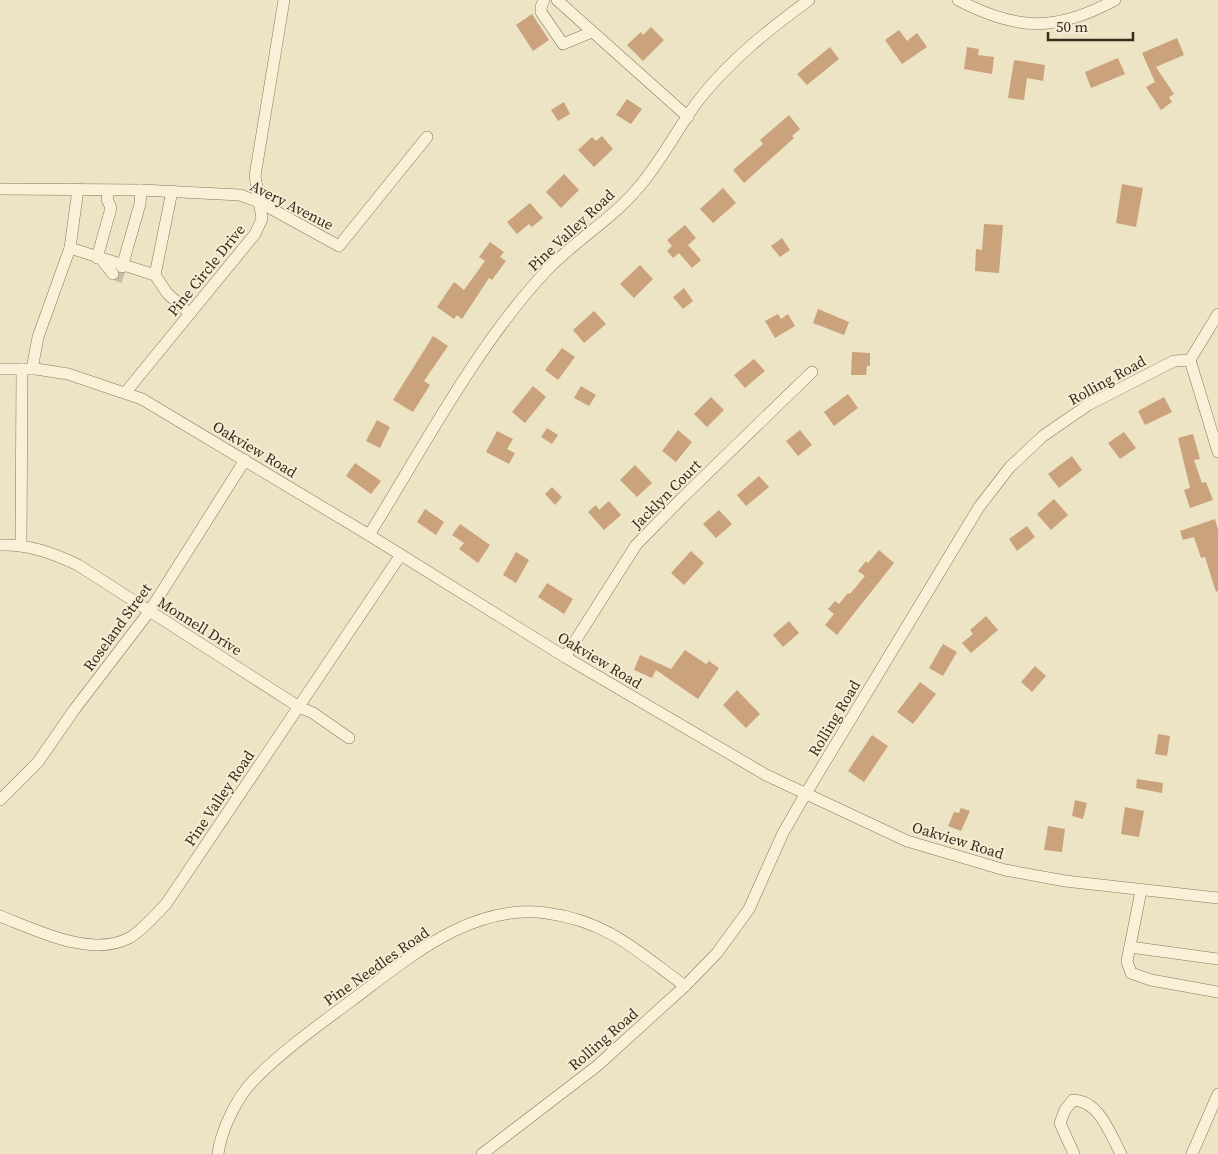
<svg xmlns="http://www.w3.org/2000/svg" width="1218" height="1154" font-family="'Source Serif 4',serif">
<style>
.building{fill:#caa27c}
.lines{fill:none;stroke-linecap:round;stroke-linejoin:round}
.minor-tunnel{stroke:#c9bfa4;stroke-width:11;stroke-dasharray:11 5.5;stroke-linecap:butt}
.minor-casing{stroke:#88765b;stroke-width:12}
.minor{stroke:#f8f1d8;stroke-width:11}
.labels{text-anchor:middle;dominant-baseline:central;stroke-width:4;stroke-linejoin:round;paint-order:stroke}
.street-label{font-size:15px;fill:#382d1f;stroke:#f5edd4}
</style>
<rect width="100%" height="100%" fill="#ede4c5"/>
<!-- building -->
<g class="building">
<polygon points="532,14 549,40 533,51 516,25"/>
<polygon points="651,27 664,40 643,61 627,45 641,32 643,35"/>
<polygon points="899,30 907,41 917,33 927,47 902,64 885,40"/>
<polygon points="1177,38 1184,55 1156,67 1174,94 1169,97 1172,102 1161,110 1146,87 1155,82 1142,53"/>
<polygon points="830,47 839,59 807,85 797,74"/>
<polygon points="967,47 979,49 978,55 994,57 992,74 964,69"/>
<polygon points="1118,58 1125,74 1091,88 1085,72"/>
<polygon points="1014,60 1045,65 1043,81 1027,78 1024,100 1008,98"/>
<polygon points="627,99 642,109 631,124 616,115"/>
<polygon points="564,102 570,114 558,121 551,110"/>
<polygon points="789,115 800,129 792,136 794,138 744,183 733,170 763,144 760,140"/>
<polygon points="602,136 613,149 594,167 578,150 592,137 596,141"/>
<polygon points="564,174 579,190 561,208 546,192"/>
<polygon points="1122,184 1143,188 1136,227 1116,223"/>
<polygon points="723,188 736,203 713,223 700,209"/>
<polygon points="530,203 543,218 532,227 529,224 517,234 507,222"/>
<polygon points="984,224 1003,225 999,273 975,271 976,249 982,250"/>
<polygon points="685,225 696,238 688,245 701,260 692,268 679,253 673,258 667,251 672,246 667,240"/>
<polygon points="782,238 790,250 780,257 771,246"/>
<polygon points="490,242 504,252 500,257 506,261 492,280 489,278 462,319 457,315 454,319 437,307 454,282 464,290 485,261 479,257"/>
<polygon points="640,265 653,279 634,298 620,284"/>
<polygon points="684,288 693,301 683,309 673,297"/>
<polygon points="818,309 849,322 844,335 813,323"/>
<polygon points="594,311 606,324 584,343 573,330"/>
<polygon points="778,314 781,319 788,314 795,326 775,338 765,321"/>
<polygon points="433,336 448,346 424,381 430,385 413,412 393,400"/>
<polygon points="562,348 575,357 558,380 545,370"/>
<polygon points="852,352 870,353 870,366 867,366 866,375 851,375"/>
<polygon points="754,359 765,371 745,388 734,375"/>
<polygon points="533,386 546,397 525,423 512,412"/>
<polygon points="581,386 596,395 589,406 574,398"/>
<polygon points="848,394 858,408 834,426 824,412"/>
<polygon points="711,397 724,410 707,427 694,414"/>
<polygon points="1164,397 1172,412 1145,425 1138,411"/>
<polygon points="377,420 390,427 380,448 366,441"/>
<polygon points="547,428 558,435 552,444 541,437"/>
<polygon points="678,430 692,442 676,462 662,451"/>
<polygon points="800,430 812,445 798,456 786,441"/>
<polygon points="497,431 513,439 507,449 515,453 509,464 486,452"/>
<polygon points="1124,432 1136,448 1120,459 1108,443"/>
<polygon points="1193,434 1200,459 1194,460 1202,483 1206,482 1213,500 1190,508 1184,490 1190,488 1178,438"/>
<polygon points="1072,456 1082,470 1059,488 1048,474"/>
<polygon points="355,463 381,481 371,494 346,476"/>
<polygon points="635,465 652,483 637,497 620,480"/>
<polygon points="759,476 769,487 746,506 737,495"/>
<polygon points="552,487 562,497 555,505 545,494"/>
<polygon points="1054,499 1068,515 1051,530 1037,514"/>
<polygon points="609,501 621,515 604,530 588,512 596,505 599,510"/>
<polygon points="425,509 444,522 436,535 417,522"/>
<polygon points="719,510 732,524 716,538 703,524"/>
<polygon points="1215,519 1218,530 1218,591 1216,592 1205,557 1201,558 1194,537 1183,540 1180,531"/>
<polygon points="460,524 490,545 478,563 459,549 464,543 452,535"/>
<polygon points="1027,526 1035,537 1017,551 1009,539"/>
<polygon points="879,550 894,563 837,635 825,625 834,614 828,609 835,601 839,604 848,593 850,594 865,576 858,571 866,561 868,563"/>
<polygon points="691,551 704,563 684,585 671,573"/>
<polygon points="516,552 529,560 516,583 503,575"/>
<polygon points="547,583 573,599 564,614 538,597"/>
<polygon points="986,616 998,630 971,653 962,643 973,634 970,630"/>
<polygon points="789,621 799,633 783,647 773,635"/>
<polygon points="943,644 957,652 943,676 929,668"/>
<polygon points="685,650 706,664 709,661 719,668 698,699 656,670 652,678 634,670 640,655 671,669"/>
<polygon points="1035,666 1046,676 1032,692 1021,682"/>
<polygon points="920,682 936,694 913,724 897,712"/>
<polygon points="737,690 760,714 746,728 723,705"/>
<polygon points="1158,734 1170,736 1167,756 1155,754"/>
<polygon points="872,735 888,746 864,782 848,771"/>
<polygon points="1137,779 1163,783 1162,793 1136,788"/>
<polygon points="1075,800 1087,803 1083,819 1072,816"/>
<polygon points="1125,807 1144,811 1139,837 1121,834"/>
<polygon points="961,808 970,811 961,831 948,826 954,812 959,813"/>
<polygon points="1048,826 1065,829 1062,852 1044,850"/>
</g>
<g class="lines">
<!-- minor-tunnel -->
<polyline class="minor-tunnel" points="113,274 124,278"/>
<!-- minor casing -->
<g class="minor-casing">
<g id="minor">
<polyline points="544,0 541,7 541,12 563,44 592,32"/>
<polyline points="557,0 688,117"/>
<path d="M958,0C1017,31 1056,32 1115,0"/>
<polyline points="0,189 141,190 240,195 259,202 339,246 427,137"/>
<polyline points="78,189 70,248 155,275 172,191"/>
<polyline points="97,258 111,208 107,199 109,190"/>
<polyline points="102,260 113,274"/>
<polyline points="122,267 140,204 141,190"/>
<polyline points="155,275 167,293 190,314"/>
<polyline points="1190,360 1218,452"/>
<polyline points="1190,360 1218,314"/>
<polyline points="0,369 36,369 68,374 142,399 369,535 565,657 766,775 907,841 1005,870 1065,881 1218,898"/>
<polyline points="32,369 38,337 70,248"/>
<polyline points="125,393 255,234 262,219 255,176 284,0"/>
<path d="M369,535C423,448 478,343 548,269C576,240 612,219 638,188C661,162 677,129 698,101C729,61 768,30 809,0"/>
<path d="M0,545C28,544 53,553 78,565L299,707L313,713L349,738"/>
<polyline points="21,546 22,369"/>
<polyline points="565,657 636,545 681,499 812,372"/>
<polyline points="0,800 38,762 74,710 149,612 245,460"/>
<polyline points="1141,891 1127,961 1131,973 1151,980 1218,992"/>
<path d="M0,916C36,930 91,958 129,938C143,930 154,916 166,904L400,556"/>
<polyline points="1130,947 1218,959"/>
<path d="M218,1154C221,1130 237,1097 254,1080C282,1051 319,1025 351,1001C408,959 470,903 546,913C608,921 638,952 685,986"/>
<polyline points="482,1154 597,1066 685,986 717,953 749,909 783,833 805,795 979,507 1010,467 1043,436 1088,405 1174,361 1190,360"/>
<path d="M1074,1154L1060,1123L1065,1110L1073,1100C1100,1101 1110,1134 1121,1154"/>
<polyline points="1192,1154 1218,1094"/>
</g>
</g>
<!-- minor -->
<use href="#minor" class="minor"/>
</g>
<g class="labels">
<!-- street labels -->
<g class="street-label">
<text transform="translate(292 205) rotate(27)">Avery Avenue</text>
<text transform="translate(571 230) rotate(-43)">Pine Valley Road</text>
<text transform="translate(206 270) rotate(-51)">Pine Circle Drive</text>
<text transform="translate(1107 380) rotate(-29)">Rolling Road</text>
<text transform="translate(255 449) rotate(31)">Oakview Road</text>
<text transform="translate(666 494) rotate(-45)">Jacklyn Court</text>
<text transform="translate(200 626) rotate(32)">Monnell Drive</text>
<text transform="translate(117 627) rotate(-54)">Roseland Street</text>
<text transform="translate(600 660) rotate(31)">Oakview Road</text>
<text transform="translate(834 718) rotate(-59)">Rolling Road</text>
<text transform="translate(219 798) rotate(-56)">Pine Valley Road</text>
<text transform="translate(958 840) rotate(17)">Oakview Road</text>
<text transform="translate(376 966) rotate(-35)">Pine Needles Road</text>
<text transform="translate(603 1039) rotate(-41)">Rolling Road</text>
</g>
</g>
<!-- scale -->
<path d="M1048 32v8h85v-8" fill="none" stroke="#382d1f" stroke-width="2.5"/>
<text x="1056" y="32" font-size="15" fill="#382d1f" stroke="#f5edd4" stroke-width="4" paint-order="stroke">50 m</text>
</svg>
